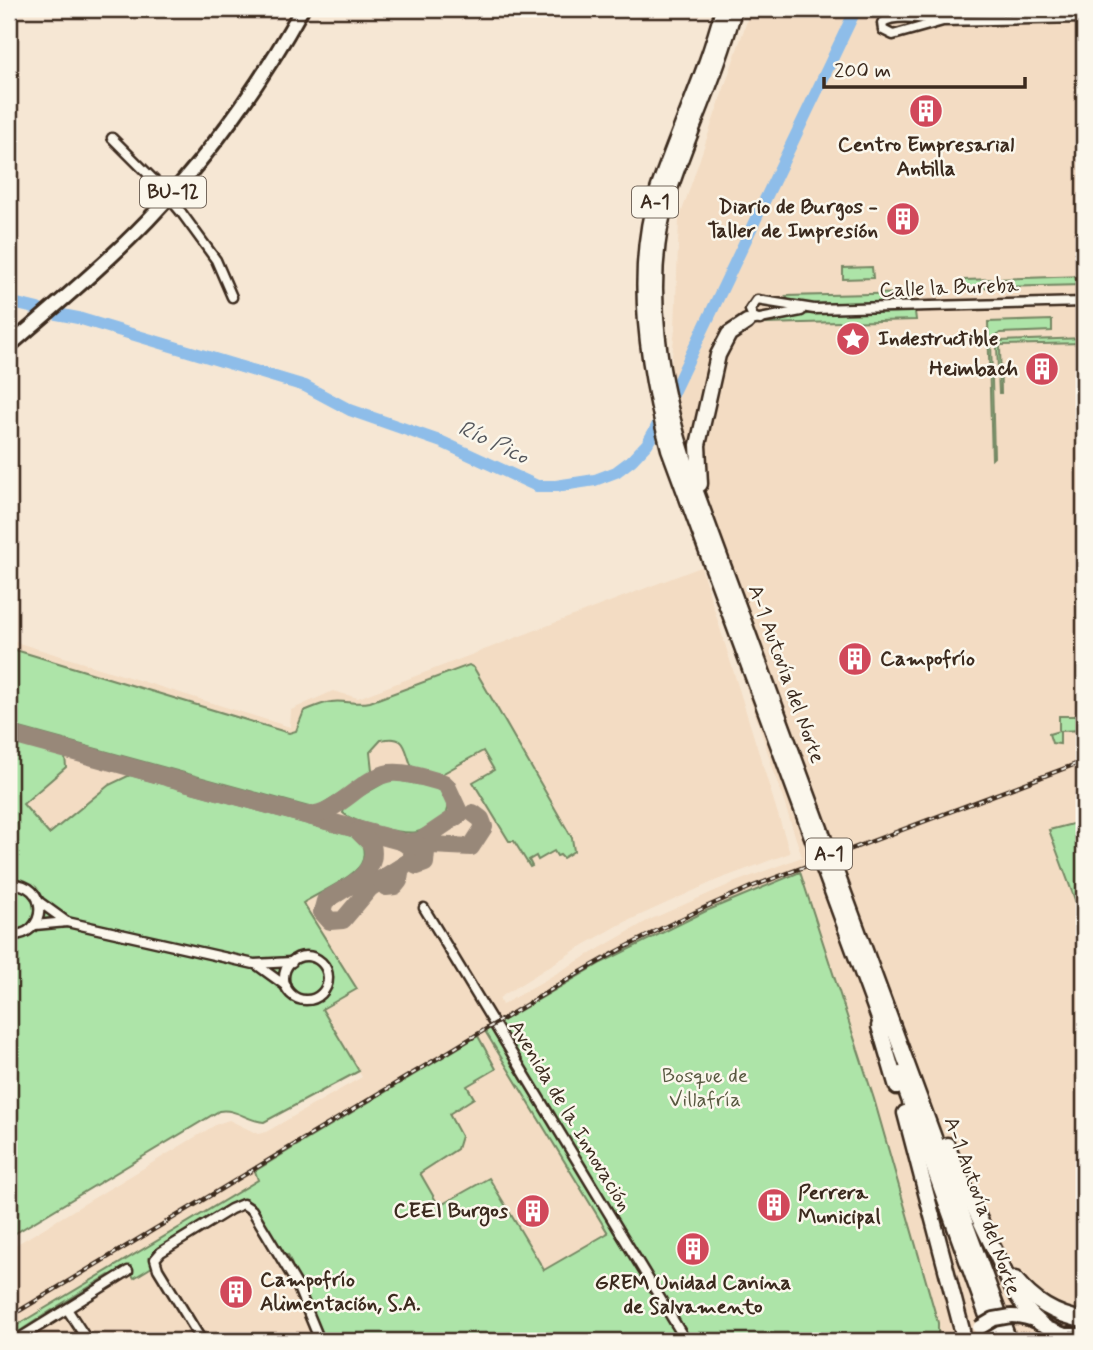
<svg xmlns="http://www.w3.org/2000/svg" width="1093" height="1350" font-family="Mynerve,sans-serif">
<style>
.built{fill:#f3dcc3}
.green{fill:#ade4a8;stroke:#748763;stroke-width:2}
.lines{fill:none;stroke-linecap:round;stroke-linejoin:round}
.river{stroke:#8ebde9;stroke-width:12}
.taxiway{stroke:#988879;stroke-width:18}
.minor-casing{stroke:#3b2a1e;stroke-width:13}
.trunk-casing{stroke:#3b2a1e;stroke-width:18}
.motorway-casing{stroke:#3b2a1e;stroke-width:19}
.minor{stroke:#fbf7ec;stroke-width:8}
.trunk{stroke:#fbf7ec;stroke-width:12}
.motorway{stroke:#fbf7ec;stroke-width:14}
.rail-casing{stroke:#3b2a1e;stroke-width:4.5}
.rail{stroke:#fbf7ec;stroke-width:2;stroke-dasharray:5;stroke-linecap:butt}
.minor-bridge-casing{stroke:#3b2a1e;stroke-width:13;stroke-linecap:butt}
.trunk-bridge-casing{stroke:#3b2a1e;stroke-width:18;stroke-linecap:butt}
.minor-bridge{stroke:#fbf7ec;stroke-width:8}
.trunk-bridge{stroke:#fbf7ec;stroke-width:12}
.labels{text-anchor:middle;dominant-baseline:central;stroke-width:5;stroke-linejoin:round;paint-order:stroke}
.shield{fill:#fbf7ec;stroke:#75685c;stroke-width:2}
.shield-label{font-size:19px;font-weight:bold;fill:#3b2a1e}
.poi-label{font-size:21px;font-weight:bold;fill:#3b2a1e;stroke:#fbf7ec;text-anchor:start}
.street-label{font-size:21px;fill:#3b2a1e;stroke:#fbf7ec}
.park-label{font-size:21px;fill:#585840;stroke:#fbf7ec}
.water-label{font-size:23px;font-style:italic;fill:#54565b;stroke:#fbf7ec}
</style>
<rect width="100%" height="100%" fill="#f6e7d4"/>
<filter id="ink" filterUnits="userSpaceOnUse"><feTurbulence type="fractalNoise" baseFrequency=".0143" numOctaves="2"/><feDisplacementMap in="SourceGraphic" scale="14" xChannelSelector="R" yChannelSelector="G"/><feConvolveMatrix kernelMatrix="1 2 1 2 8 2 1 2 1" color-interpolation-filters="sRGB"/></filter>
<g filter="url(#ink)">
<!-- built -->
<polygon class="built" points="751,9 1084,9 1084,1341 9,1341 9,1249 217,1124 229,1120 258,1134 266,1132 362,1077 321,1009 9,841 9,640 290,727 291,710 333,691 358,698 701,567 790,853 717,880 621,924 577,949 499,998 502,1005 647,921 733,883 802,857 708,570 661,453 675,329 679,220"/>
<!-- green -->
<g class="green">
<polygon points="872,267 873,278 843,279 843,268"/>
<polygon points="1084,276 1084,285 960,288 964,280"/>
<polygon points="912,293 909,303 814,306 790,303 786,296"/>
<polygon points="912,311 915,312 916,320 765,324 808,314"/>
<polygon points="1052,320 1052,331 1000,333 991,341 994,457 992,459 988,322"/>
<polygon points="1084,338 1084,343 1000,345 1001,393 999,393 997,346 1000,341"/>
<path d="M9,648L289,733L296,731L304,711C312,708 322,703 331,702C344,700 356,705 370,702L469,665L474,668L572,838L574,851L563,858L560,855L557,856L554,851L538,860L536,856L529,860L532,866L530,867L514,841H509L473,782L494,770L483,751L440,775L412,767C404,750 408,734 381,740L370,752L372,770L369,775L317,807H309L9,725V678L14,672L9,670Z"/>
<polygon points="1059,716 1084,716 1084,730 1060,731 1060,744 1052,743 1049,734 1059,731"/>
<path d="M9,741L65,756L66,767L23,804L49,834L109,785L130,775L352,836L363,847C364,852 364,859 361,864C353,878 317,894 303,903L357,989L322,1009L359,1071L264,1122C247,1121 236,1108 219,1111L9,1237Z"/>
<path d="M391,779L439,788L449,805L446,816C437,821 427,829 417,832C402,835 355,823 343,813L345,805Z"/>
<polygon points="1084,821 1084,924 1049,830"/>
<polygon points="800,872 874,1099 938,1323 938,1341 322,1341 288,1255 285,1256 252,1204 244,1201 234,1203 156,1251 152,1257 152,1267 134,1278 127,1267 112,1276 109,1275 58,1306 57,1312 52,1310 9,1338 9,1330 258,1180 255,1171 478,1036 496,1069 467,1086 474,1098 449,1114 461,1136 457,1149 420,1173 439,1206 489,1178 544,1270 608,1233 485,1031 601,963 706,911"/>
</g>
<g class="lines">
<!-- river -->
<g class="river">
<polyline points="9,302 38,309"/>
<polyline points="57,314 78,318 305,386 350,410 442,442 537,486 556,486 595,480 616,472 632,460 647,444 655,430 856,9"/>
</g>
<!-- taxiway -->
<g class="taxiway">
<polyline points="9,734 411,844 471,847 484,827 481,819 473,813"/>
<path d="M308,815C339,814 360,778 390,773C407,771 428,779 444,783L447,786L460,814L420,841L410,842"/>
<path d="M358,831L372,845C379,875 346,887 325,901L322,912L330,921L343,920L370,888L410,861C415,852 411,847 403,842"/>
<polyline points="400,873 399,881 395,886 386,887 380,880 409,862 417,866 425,863 426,852 422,847 411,844"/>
</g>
<!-- minor casing -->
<g class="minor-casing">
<g id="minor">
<path d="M943,21C928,19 893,13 882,23L883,30L893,35L943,21L1084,18"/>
<polyline points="112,138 155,181"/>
<polyline points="181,212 216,260 232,297"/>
<polyline points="755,320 801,311"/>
<polyline points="760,320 753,317 750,310 757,300 814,309 1084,302"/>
<path d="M9,884C50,881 49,938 9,935"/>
<polyline points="38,901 67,922 254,964 292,962"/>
<polyline points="424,908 686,1341"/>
<polyline points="35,925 67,922"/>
<circle cx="306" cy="978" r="22"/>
<polyline points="257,965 286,986"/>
<polyline points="67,1309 88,1341"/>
<polyline points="15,1341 128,1271"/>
<polyline points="202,1341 158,1269 155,1259 161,1252 231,1209 243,1204 252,1210 296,1283 320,1341"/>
</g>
</g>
<!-- trunk casing -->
<g class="trunk-casing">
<g id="trunk">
<path d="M9,346C56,305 105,265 148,220C208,157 260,85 302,9"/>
<path d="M1011,1316C1031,1316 1048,1324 1059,1341"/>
<polyline points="1050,1329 1065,1335 1084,1335"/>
</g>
</g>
<!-- motorway casing -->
<g class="motorway-casing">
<g id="motorway">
<path d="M723,9C707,71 679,129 658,190C632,270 648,370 669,449L884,1032"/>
<path d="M734,9C718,73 688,132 668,195C641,282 660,389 689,473L1009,1341"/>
<polyline points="700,484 698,445 718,355 729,334 747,322"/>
<polyline points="879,1026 897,1087"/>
<polyline points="900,1074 996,1341"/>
<polyline points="905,1113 962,1330 963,1341"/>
<path d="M947,1145C960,1179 976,1212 992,1245C1005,1272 1016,1303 1040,1323"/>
<path d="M1015,1279C1034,1302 1055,1315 1084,1320"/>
</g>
</g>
<!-- minor -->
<use href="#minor" class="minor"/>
<!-- trunk -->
<use href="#trunk" class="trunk"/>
<!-- motorway -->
<use href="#motorway" class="motorway"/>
<!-- rail casing -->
<g class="rail-casing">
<path id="rail" d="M9,1317L574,976C632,942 690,913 751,887L1084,761"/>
</g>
<!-- rail -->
<use href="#rail" class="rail"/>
<!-- minor-bridge casing -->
<g class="minor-bridge-casing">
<polyline id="minor-bridge" points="155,181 181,212"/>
</g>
<!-- trunk-bridge casing -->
<g class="trunk-bridge-casing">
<polyline id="trunk-bridge" points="979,1328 994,1319 1011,1316"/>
</g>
<!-- minor-bridge -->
<use href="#minor-bridge" class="minor-bridge"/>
<!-- trunk-bridge -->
<use href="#trunk-bridge" class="trunk-bridge"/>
</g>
</g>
<!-- icons -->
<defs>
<g id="building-disc" transform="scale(1.75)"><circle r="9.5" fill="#d1495b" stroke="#fbf7ec"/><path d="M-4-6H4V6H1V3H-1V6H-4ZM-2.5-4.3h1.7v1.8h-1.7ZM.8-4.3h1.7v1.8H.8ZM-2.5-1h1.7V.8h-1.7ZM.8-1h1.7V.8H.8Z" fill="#fff"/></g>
<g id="sight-disc" transform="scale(1.75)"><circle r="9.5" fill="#d1495b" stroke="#fbf7ec"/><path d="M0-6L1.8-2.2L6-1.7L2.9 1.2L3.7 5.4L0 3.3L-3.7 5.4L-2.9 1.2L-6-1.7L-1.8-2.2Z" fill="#fff"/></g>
</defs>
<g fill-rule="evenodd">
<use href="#building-disc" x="926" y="111"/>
<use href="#building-disc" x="903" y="219"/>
<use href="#sight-disc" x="853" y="339"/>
<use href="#building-disc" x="1042" y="369"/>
<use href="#building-disc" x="855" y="659"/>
<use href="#building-disc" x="774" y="1205"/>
<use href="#building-disc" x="533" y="1211"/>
<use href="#building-disc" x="693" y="1249"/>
<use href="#building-disc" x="236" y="1292"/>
</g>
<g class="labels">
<!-- shield labels -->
<g class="shield">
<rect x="140" y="176.5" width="66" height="31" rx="5"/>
<rect x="632" y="186.5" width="46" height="31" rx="5"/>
<rect x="806" y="838.5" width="46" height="31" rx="5"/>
</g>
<g class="shield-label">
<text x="173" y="192">BU-12</text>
<text x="655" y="202">A-1</text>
<text x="829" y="854">A-1</text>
</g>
<!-- poi labels -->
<g class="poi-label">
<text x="926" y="145" text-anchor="middle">Centro Empresarial<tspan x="926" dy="24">Antilla</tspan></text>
<text x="878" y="207" text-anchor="end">Diario de Burgos -<tspan x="878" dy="24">Taller de Impresión</tspan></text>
<text x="878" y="339">Indestructible</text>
<text x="1018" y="369" text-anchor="end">Heimbach</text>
<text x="880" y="659">Campofrío</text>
<text x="798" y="1193">Perrera<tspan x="798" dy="24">Municipal</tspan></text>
<text x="508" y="1211" text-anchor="end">CEEI Burgos</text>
<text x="260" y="1280">Campofrío<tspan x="260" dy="24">Alimentación, S.A.</tspan></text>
<text x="693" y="1283" text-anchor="middle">GREM Unidad Canina<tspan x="693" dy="24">de Salvamento</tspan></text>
</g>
<!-- street labels -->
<g class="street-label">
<text transform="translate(949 288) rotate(-2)">Calle la Bureba</text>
<text transform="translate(786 674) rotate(70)">A-1 Autovía del Norte</text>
<text transform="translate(570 1116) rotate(59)">Avenida de la Innovación</text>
<text transform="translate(982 1206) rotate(70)">A-1 Autovía del Norte</text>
</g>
<!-- park labels -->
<g class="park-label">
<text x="705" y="1076">Bosque de<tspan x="705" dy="24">Villafría</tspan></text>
</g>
<!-- water labels -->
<g class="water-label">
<text transform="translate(493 443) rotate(25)">Río Pico</text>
</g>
</g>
<!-- margin -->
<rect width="1093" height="1350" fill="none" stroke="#fbf7ec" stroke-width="35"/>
<rect x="18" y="18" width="1058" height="1315" fill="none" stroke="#3b2a1e" stroke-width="2.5" filter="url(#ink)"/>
<!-- scale -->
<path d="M824 77v10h201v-10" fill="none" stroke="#3b2a1e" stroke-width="3.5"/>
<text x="834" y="77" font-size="21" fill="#3b2a1e" stroke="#fbf7ec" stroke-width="5" paint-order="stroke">200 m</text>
</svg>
